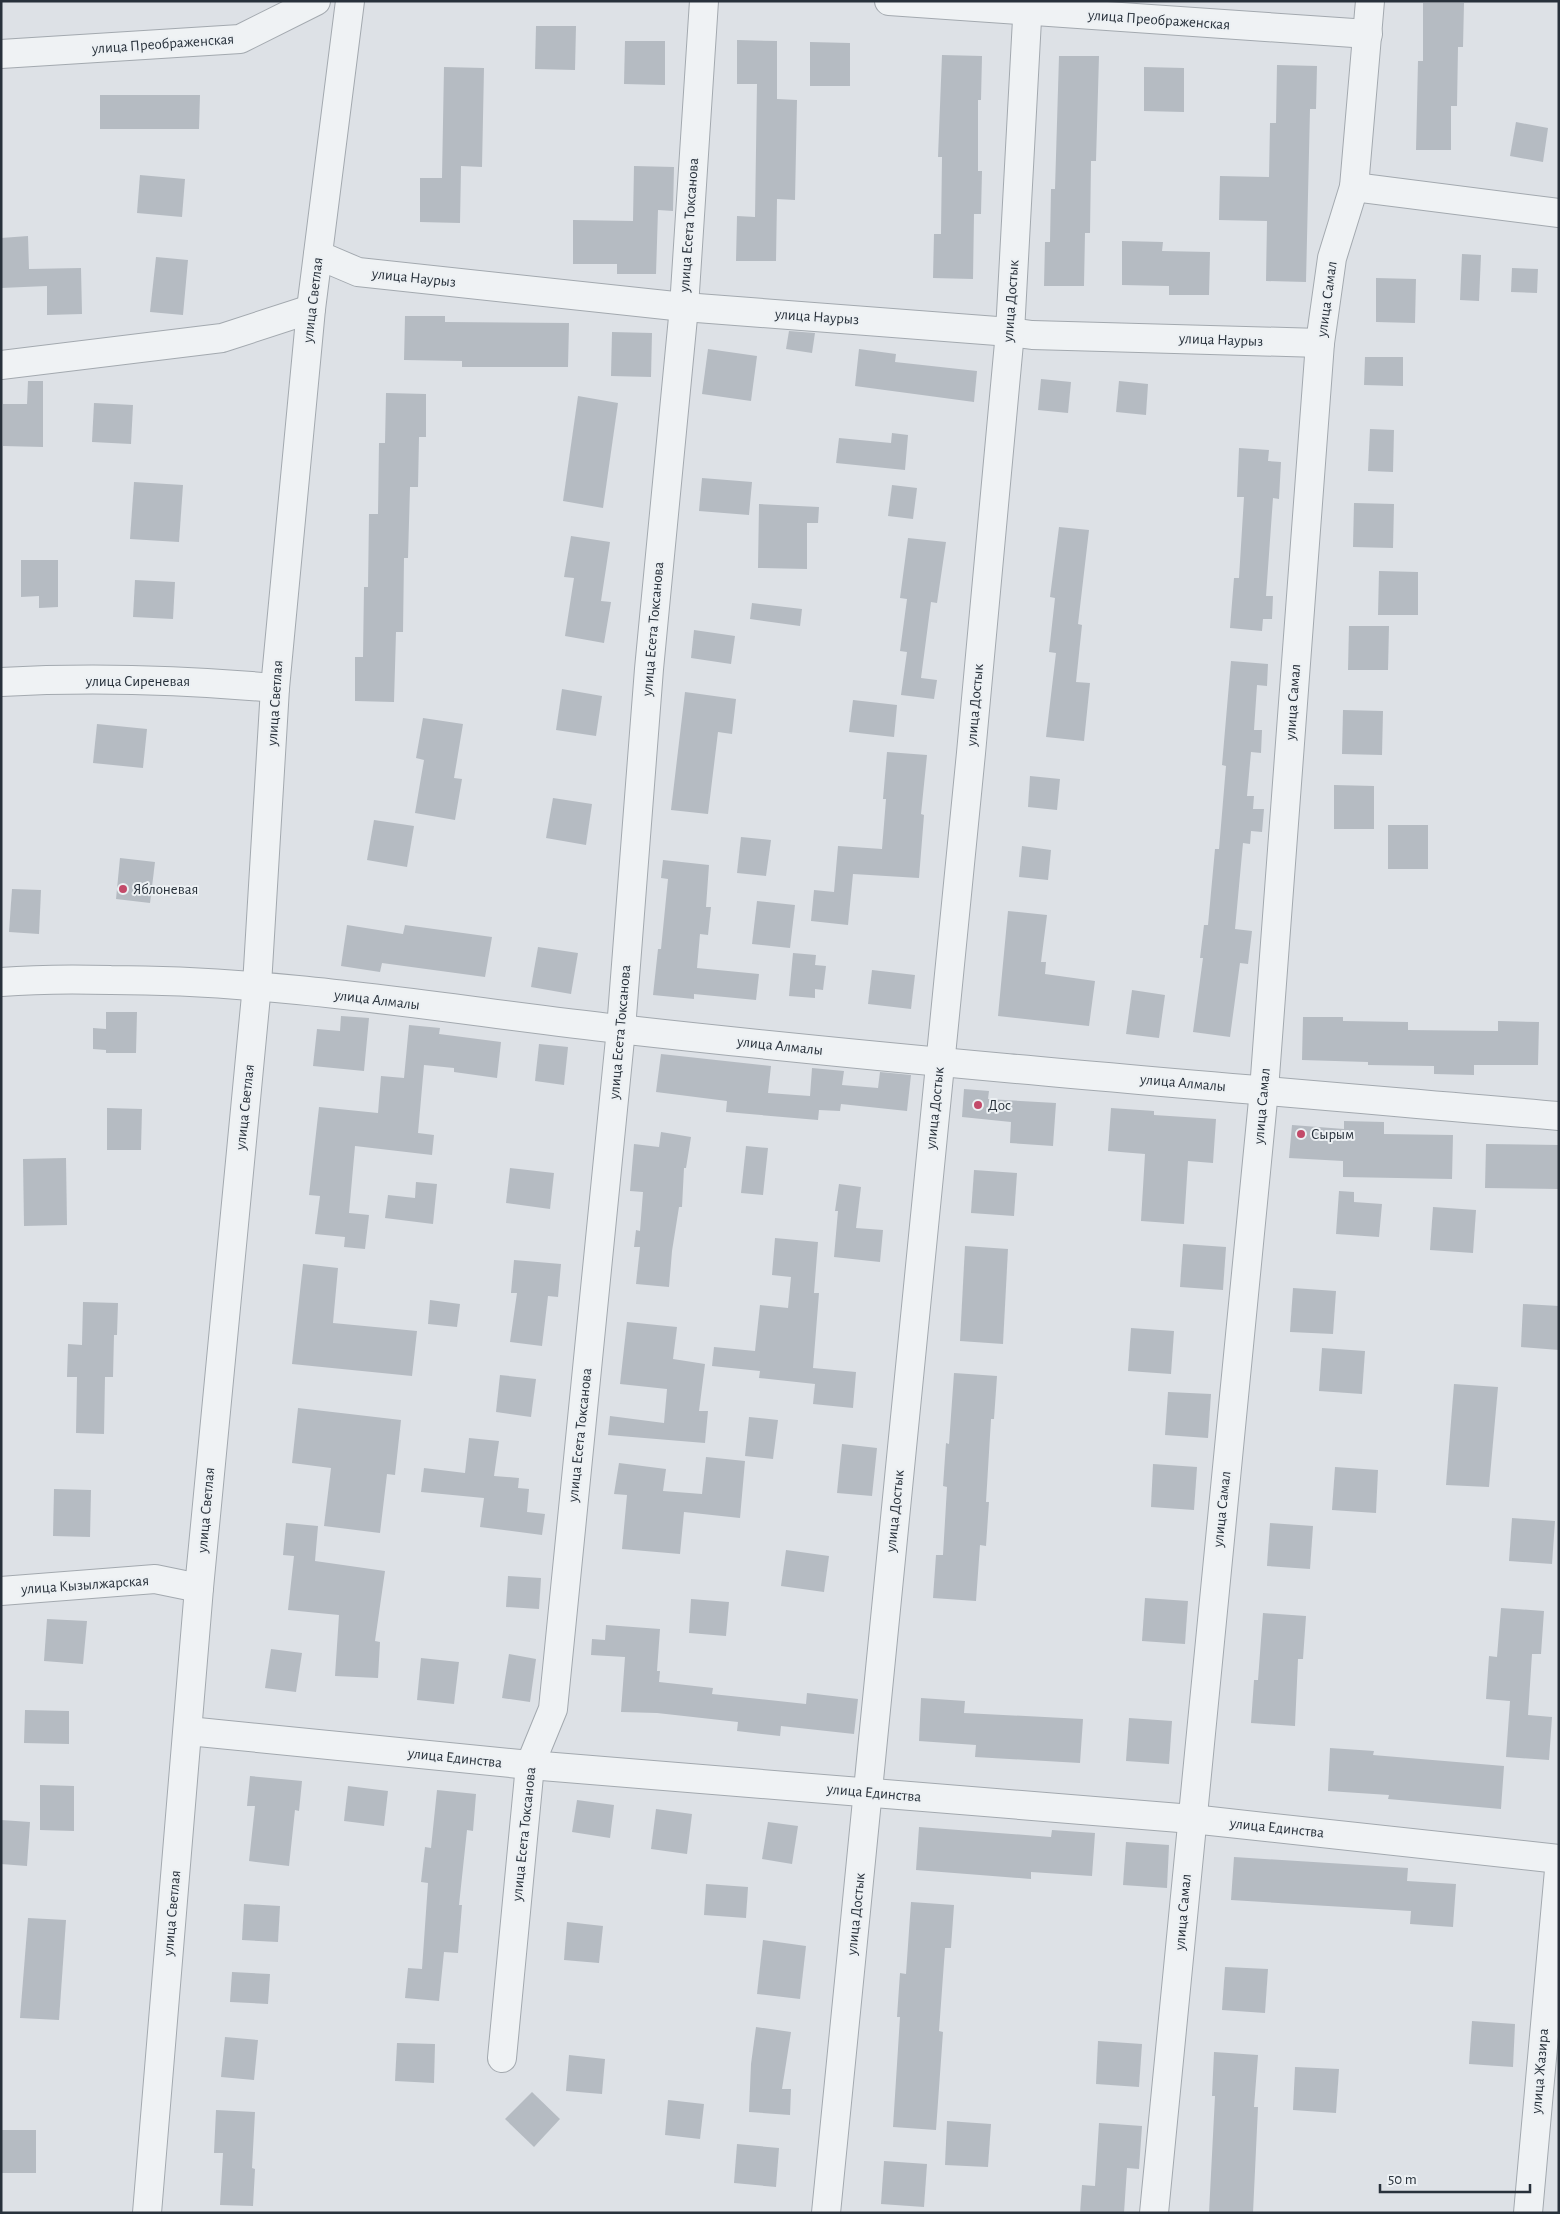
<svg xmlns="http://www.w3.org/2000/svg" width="1560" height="2214" font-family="'Alegreya Sans',sans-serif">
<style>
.building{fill:#b5bbc2}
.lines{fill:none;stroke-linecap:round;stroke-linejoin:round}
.minor-casing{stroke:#a3a9af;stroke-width:30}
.minor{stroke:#eff2f4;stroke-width:28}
.poi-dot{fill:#c34a69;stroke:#ecf0f3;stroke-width:2}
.labels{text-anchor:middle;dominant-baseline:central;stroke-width:4;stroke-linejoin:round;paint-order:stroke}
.street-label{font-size:15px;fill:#28313b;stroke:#ecf0f3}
.poi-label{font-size:15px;fill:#28313b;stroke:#ecf0f3;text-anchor:start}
</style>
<rect width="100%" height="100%" fill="#dde1e6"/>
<!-- building -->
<g class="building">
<polygon points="1423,3 1464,3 1463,47 1458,47 1457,106 1451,106 1451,150 1416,150 1418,61 1423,61"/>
<polygon points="536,26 576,26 575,70 535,69"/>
<polygon points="737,40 777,41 777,99 797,100 795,200 777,199 776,261 736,261 737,216 755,217 757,84 737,84"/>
<polygon points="625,41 665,41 665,85 624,84"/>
<polygon points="810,42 850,43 850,86 810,86"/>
<polygon points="942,55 982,56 981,100 978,100 978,171 982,171 981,214 974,214 973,279 933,278 934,234 941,234 942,157 938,157"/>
<polygon points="1059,56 1099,56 1096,161 1091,161 1090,233 1085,233 1084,286 1044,286 1045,242 1050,242 1051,189 1055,189"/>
<polygon points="1277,65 1317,66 1316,109 1310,109 1306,282 1266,281 1267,221 1219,220 1220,176 1269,177 1270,123 1276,123"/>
<polygon points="444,67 484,68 482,167 461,166 460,223 420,222 420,178 442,178"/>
<polygon points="1144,67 1184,68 1184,112 1144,111"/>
<polygon points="100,95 200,95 199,129 100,129"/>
<polygon points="1516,122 1548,128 1543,162 1510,156"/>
<polygon points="634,166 674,167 673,211 658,210 656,274 617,274 617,264 573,264 573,220 633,221"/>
<polygon points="140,175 185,179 182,217 137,213"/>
<polygon points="28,236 29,269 81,268 82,314 47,315 47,286 1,288 1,238"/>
<polygon points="1122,241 1163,242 1162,251 1210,252 1209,295 1169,295 1169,286 1122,285"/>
<polygon points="1462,254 1481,255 1479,301 1460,300"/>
<polygon points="156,257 188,260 183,315 150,312"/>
<polygon points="1512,268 1538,269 1537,293 1511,292"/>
<polygon points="1376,278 1416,279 1415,323 1376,322"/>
<polygon points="405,316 445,316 445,322 569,323 568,367 462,367 462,361 404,360"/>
<polygon points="789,331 815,333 812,353 786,349"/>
<polygon points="612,332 652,333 651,377 611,376"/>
<polygon points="708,349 757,356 751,401 702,394"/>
<polygon points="859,349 896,354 895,362 977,371 974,402 855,386"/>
<polygon points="1365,357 1403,357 1403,386 1364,385"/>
<polygon points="1041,379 1071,382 1068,413 1038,410"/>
<polygon points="28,381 43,381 43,447 3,446 3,404 27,404"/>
<polygon points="1119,381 1148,384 1146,415 1116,412"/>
<polygon points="386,393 426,394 426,437 419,437 418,487 410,487 408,558 404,558 403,632 396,632 394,702 355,701 355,657 363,657 364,587 368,587 369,514 378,514 379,443 385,443"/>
<polygon points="578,396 618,403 603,508 563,501"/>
<polygon points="94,403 133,405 131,444 92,442"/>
<polygon points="1370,429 1394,430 1393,472 1368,471"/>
<polygon points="892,433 908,435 905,470 836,463 839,438 891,443"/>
<polygon points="1239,448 1269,450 1268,461 1281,462 1279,499 1273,498 1266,596 1273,596 1272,619 1263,619 1262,631 1230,628 1234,578 1239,578 1244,497 1237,497"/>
<polygon points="702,478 752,482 749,515 699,511"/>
<polygon points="134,482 183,485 179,542 130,539"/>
<polygon points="892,485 917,488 913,519 888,516"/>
<polygon points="1354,503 1394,504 1393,548 1353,547"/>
<polygon points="759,504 819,507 818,523 807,523 807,569 758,568"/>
<polygon points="1059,527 1089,530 1078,624 1082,625 1076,682 1090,683 1084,741 1046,737 1056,653 1049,652 1055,598 1050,597"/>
<polygon points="571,536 610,542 601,601 611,602 604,643 565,636 574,578 564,577"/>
<polygon points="908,538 946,542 937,603 931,602 921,678 937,680 934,699 901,695 907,652 900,651 907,599 900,598"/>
<polygon points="21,560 58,560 58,607 39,608 39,596 21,597"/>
<polygon points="1379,571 1418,572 1418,615 1378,615"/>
<polygon points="135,580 175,582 173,619 133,617"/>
<polygon points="752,603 802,609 800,626 750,619"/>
<polygon points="1349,626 1389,626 1388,670 1348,670"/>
<polygon points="694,630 735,636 731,664 691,658"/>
<polygon points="1231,661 1268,664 1267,686 1257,685 1254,730 1262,730 1261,753 1251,752 1247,796 1254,796 1253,809 1264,809 1262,832 1251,831 1250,844 1243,843 1235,929 1252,931 1248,964 1240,963 1230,1037 1193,1032 1203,958 1200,958 1204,925 1208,925 1215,849 1219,849 1226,766 1222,765"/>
<polygon points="562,689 602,696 596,736 556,730"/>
<polygon points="685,692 736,699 732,734 718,732 708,814 671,810"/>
<polygon points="853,700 897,705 894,737 849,732"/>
<polygon points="1343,710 1383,711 1382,755 1342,754"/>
<polygon points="423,718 463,724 454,778 462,779 455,820 415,813 424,760 416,758"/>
<polygon points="97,724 147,729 143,768 93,763"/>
<polygon points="887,752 927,755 921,814 924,815 919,878 853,874 848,925 811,921 814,890 834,892 838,846 882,849 886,799 883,799"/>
<polygon points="1030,776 1060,779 1057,810 1028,807"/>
<polygon points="1334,785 1374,786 1374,829 1334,829"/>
<polygon points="553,798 592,804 586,845 546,838"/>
<polygon points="374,820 414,826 407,867 367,860"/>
<rect x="1388" y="825" width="40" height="44"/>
<polygon points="741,837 771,840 766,876 737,873"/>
<polygon points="1022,846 1051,850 1048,880 1019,877"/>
<polygon points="120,858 155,862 150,903 116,899"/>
<polygon points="663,860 709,865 706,907 711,907 708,935 700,934 697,968 759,974 756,1000 694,994 694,999 653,995 658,949 661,949 668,879 661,878"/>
<polygon points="12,889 41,890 39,934 9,932"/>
<polygon points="757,901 795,905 790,948 752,944"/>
<polygon points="1008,911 1047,915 1041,962 1046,962 1045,974 1095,981 1089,1026 998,1016"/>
<polygon points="347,925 403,934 405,925 492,937 485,977 382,963 380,972 341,966"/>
<polygon points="538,947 578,953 571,994 531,987"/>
<polygon points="793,953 816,955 815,965 826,966 823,990 815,989 815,998 789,996"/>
<polygon points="872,970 915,975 911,1009 868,1004"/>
<polygon points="1132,990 1165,995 1159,1038 1126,1034"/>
<polygon points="106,1012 137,1012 136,1053 106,1053 106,1050 93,1049 93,1028 106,1029"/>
<polygon points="341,1016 369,1018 364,1071 313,1066 317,1029 340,1031"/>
<polygon points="1303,1017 1343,1017 1343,1021 1408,1022 1408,1030 1498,1031 1498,1021 1539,1022 1538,1065 1474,1065 1474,1075 1434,1074 1434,1066 1368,1065 1368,1062 1302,1060"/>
<polygon points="409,1025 440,1028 439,1034 501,1042 497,1078 454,1072 454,1068 424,1065 418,1133 434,1135 432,1155 355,1146 349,1213 369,1215 365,1249 344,1247 345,1237 315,1234 320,1196 309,1195 319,1107 378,1113 381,1076 404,1078"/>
<polygon points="539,1044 568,1047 564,1085 535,1081"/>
<polygon points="661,1054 771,1066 768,1093 810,1096 812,1068 844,1071 842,1085 878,1088 880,1072 911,1075 907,1111 841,1104 840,1111 819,1110 818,1120 726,1112 727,1101 656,1092"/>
<polygon points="964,1089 989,1091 988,1099 1056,1103 1053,1146 1010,1143 1011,1122 962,1117"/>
<polygon points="107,1108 142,1109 141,1150 107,1150"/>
<polygon points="1111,1108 1154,1111 1154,1115 1216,1119 1213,1163 1188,1161 1184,1224 1141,1221 1145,1154 1108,1151"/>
<polygon points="1344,1121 1384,1122 1384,1134 1453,1135 1452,1179 1343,1177 1343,1161 1289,1158 1292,1125 1344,1129"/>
<polygon points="661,1132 691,1137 686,1168 684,1168 682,1207 679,1207 672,1251 669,1287 636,1284 640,1247 634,1247 636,1230 640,1231 643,1192 630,1191 634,1144 659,1147"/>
<polygon points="1486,1144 1559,1145 1559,1189 1485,1188"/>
<polygon points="746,1146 768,1148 763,1195 741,1193"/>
<polygon points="66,1158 67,1225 24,1226 23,1159"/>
<polygon points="510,1168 554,1173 550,1209 506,1203"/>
<polygon points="974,1170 1017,1173 1014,1216 971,1213"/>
<polygon points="416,1182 437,1184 433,1224 385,1218 388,1195 415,1198"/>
<polygon points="839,1184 861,1187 856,1228 883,1230 880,1262 834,1257 838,1211 835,1211"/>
<polygon points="1339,1191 1354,1192 1354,1202 1382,1204 1379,1237 1336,1234"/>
<polygon points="1433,1207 1476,1210 1473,1253 1430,1250"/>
<polygon points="775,1238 818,1242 814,1293 819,1293 813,1368 856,1372 853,1408 813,1404 815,1384 759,1378 760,1371 712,1366 714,1347 755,1351 760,1305 788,1308 791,1277 772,1275"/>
<polygon points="1183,1244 1226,1247 1223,1290 1180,1287"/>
<polygon points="965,1246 1008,1249 1003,1344 960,1341"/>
<polygon points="514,1260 561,1264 558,1297 548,1296 542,1346 510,1342 517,1293 511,1293"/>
<polygon points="303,1264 338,1268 333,1323 417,1331 412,1376 292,1364"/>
<polygon points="1293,1288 1336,1291 1333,1334 1290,1332"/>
<polygon points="430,1300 460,1304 457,1327 428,1324"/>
<polygon points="83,1302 118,1303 117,1335 114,1335 113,1377 105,1377 104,1434 76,1433 77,1377 67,1377 68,1344 82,1345"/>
<polygon points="1523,1304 1559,1306 1559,1350 1521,1347"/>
<polygon points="627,1322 677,1327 673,1359 705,1364 699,1411 708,1411 705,1443 608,1435 610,1416 664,1423 667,1389 620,1384"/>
<polygon points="1131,1328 1174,1331 1171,1374 1128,1371"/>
<polygon points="1322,1348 1365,1351 1362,1394 1319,1391"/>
<polygon points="954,1373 997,1376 994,1419 991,1419 986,1502 989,1502 986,1546 980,1545 976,1601 933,1598 936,1555 943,1555 947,1487 943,1486 946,1443 949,1444"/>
<polygon points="500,1375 536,1379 531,1417 496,1412"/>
<polygon points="1454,1384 1498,1387 1489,1487 1446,1485"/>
<polygon points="1168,1392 1211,1394 1208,1438 1165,1435"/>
<polygon points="298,1408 401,1420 395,1475 387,1474 380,1533 324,1526 331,1468 292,1463"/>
<polygon points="749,1417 778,1420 773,1459 745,1456"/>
<polygon points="469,1438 499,1441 494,1476 519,1478 518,1488 529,1489 527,1512 545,1514 542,1535 480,1527 484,1498 421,1492 424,1468 465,1473"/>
<polygon points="842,1444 877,1448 872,1496 837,1493"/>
<polygon points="706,1457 745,1461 740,1518 684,1512 680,1554 622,1549 627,1495 614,1494 619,1463 666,1469 663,1491 702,1494"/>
<polygon points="1153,1464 1197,1467 1194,1510 1151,1507"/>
<polygon points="1335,1467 1378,1470 1376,1513 1332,1510"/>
<polygon points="54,1489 91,1490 90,1537 53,1536"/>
<polygon points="1512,1518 1555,1521 1552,1564 1509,1561"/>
<polygon points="286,1523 318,1526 315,1561 385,1571 375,1641 380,1642 378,1678 335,1676 339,1615 288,1610 294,1556 283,1555"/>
<polygon points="1270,1523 1313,1526 1310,1569 1267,1566"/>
<polygon points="786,1550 829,1556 824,1592 781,1586"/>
<polygon points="508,1576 541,1578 539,1609 506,1607"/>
<polygon points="1145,1598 1188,1601 1185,1644 1142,1641"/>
<polygon points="691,1599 729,1602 726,1636 689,1633"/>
<polygon points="1501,1608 1544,1611 1541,1654 1532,1654 1528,1715 1552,1717 1549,1760 1506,1757 1510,1701 1486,1699 1489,1656 1497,1657"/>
<polygon points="1263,1613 1306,1616 1303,1659 1298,1659 1295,1726 1251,1723 1254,1680 1258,1680"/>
<polygon points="47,1619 87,1621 83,1664 44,1661"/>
<polygon points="606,1625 660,1629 657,1671 660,1671 659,1682 713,1688 712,1694 806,1704 807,1693 858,1699 854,1734 781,1726 780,1736 737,1731 738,1722 657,1713 621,1712 625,1657 591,1655 592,1639 605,1640"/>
<polygon points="271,1649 302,1653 296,1692 265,1688"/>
<polygon points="509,1654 536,1659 530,1702 502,1698"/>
<polygon points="421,1658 459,1662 454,1704 417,1700"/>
<polygon points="921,1698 965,1701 964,1713 1083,1719 1080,1763 975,1757 976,1745 919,1741"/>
<polygon points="25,1710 69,1711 69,1744 24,1743"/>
<polygon points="1129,1718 1172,1721 1169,1764 1126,1761"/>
<polygon points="1330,1748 1374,1751 1373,1755 1504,1766 1501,1809 1388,1799 1389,1795 1328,1791"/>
<polygon points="250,1776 302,1781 299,1811 295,1810 289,1866 249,1861 255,1806 247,1806"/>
<polygon points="40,1785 74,1786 74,1831 40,1830"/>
<polygon points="348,1786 388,1791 384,1826 344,1821"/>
<polygon points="437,1790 476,1794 473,1831 467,1830 459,1905 462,1905 458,1953 444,1952 439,2001 405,1998 408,1968 422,1969 428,1883 421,1882 425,1847 431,1848"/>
<polygon points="577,1800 614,1805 610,1838 572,1832"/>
<polygon points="656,1809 692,1814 687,1854 651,1849"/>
<polygon points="1,1820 30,1822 27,1866 1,1864"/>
<polygon points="768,1822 798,1826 792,1864 762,1859"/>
<polygon points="919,1827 1051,1837 1052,1830 1095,1833 1092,1876 1031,1872 1031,1879 916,1870"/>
<polygon points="1126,1842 1169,1845 1167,1888 1123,1885"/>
<polygon points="1234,1857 1408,1868 1407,1881 1456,1884 1453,1927 1410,1924 1411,1911 1231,1900"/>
<polygon points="706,1884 748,1887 746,1918 704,1915"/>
<polygon points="911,1902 954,1905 951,1948 945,1948 939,2031 943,2032 936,2130 893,2127 900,2017 897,2017 900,1973 906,1974"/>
<polygon points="244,1904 280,1906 278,1942 242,1940"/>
<polygon points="28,1918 66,1920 59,2020 20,2018"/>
<polygon points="567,1922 603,1926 599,1963 564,1960"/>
<polygon points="763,1940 806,1946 800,1999 757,1994"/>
<polygon points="1225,1967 1268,1969 1265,2013 1222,2010"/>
<polygon points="232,1972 270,1974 268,2004 230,2002"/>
<polygon points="1472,2021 1515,2024 1513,2067 1469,2064"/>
<polygon points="756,2027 791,2032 782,2089 791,2089 790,2115 749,2112 751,2064"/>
<polygon points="225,2037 258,2040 254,2080 221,2077"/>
<polygon points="1098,2041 1142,2044 1139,2087 1096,2084"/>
<polygon points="397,2043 435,2044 434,2083 395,2081"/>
<polygon points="1214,2052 1258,2055 1254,2107 1258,2107 1253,2213 1209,2213 1215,2096 1212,2096"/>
<polygon points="569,2055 605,2059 602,2094 566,2091"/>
<polygon points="1295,2067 1339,2069 1336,2113 1293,2110"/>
<polygon points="532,2092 560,2119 534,2147 505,2119"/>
<polygon points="668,2100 704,2104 700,2139 665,2135"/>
<polygon points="216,2110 255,2112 252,2168 255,2169 253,2206 220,2205 223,2153 214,2153"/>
<polygon points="947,2121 991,2124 988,2167 945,2165"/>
<polygon points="1099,2123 1142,2126 1139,2169 1127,2168 1124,2213 1080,2213 1082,2185 1095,2186"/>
<rect x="1" y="2130" width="35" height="43"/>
<polygon points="737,2144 779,2148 776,2187 734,2183"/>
<polygon points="884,2161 927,2164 924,2207 881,2204"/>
</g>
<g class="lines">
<!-- minor casing -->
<g class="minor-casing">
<g id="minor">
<polyline points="889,1 1368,34"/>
<polyline points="1,54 240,39 316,1"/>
<polyline points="1354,187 1559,213"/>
<polyline points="318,255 358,272 684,307 1010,332 1032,335 1320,343"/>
<polyline points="1,365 222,338 311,309"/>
<path d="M1,682C92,677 185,680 275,688"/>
<path d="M1,982C38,979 74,979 111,980C282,980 450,1010 619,1029C932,1064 1246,1089 1559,1116"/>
<polyline points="1,1591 155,1579 199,1588"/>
<polyline points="188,1731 530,1765 1192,1819 1559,1859"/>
<polyline points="502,2058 530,1765 553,1709 621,1029 649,669 684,307 704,1"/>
<polyline points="147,2213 199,1588 257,985 275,688 311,309 350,1"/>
<polyline points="826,2213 971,753 1010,332 1028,1"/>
<polyline points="1154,2213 1264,1090 1320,343 1332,258 1354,187 1370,1"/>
<polyline points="1528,2213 1559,1870"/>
</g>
</g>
<!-- minor -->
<use href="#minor" class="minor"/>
</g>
<!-- markers -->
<g class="poi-dot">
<circle cx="123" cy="889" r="5"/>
<circle cx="978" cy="1105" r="5"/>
<circle cx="1301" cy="1134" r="5"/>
</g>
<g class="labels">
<!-- street labels -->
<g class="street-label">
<text transform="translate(1159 20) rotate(4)">улица Преображенская</text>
<text transform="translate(163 44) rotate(-4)">улица Преображенская</text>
<text transform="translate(689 225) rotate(-86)">улица Есета Токсанова</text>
<text transform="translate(414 278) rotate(6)">улица Наурыз</text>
<text transform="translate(1327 299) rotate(-82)">улица Самал</text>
<text transform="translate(313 300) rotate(-83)">улица Светлая</text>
<text transform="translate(1011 301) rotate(-86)">улица Достык</text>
<text transform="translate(817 317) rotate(4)">улица Наурыз</text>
<text transform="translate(1221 340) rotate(2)">улица Наурыз</text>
<text transform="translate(653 629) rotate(-85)">улица Есета Токсанова</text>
<text x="138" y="681">улица Сиреневая</text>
<text transform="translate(1293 702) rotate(-86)">улица Самал</text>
<text transform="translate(275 703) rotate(-86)">улица Светлая</text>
<text transform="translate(975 705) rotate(-85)">улица Достык</text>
<text transform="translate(377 1000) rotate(7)">улица Алмалы</text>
<text transform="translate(620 1032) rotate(-85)">улица Есета Токсанова</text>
<text transform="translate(780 1046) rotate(6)">улица Алмалы</text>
<text transform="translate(1183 1083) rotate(5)">улица Алмалы</text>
<text transform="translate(1262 1106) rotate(-85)">улица Самал</text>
<text transform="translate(245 1107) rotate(-84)">улица Светлая</text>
<text transform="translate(935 1108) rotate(-84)">улица Достык</text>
<text transform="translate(580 1435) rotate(-84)">улица Есета Токсанова</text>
<text transform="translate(1222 1509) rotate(-84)">улица Самал</text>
<text transform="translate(206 1510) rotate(-85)">улица Светлая</text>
<text transform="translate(895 1511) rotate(-84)">улица Достык</text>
<text transform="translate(85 1585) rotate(-4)">улица Кызылжарская</text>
<text transform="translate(455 1758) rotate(6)">улица Единства</text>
<text transform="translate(874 1793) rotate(5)">улица Единства</text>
<text transform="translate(1277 1828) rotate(6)">улица Единства</text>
<text transform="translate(524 1834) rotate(-84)">улица Есета Токсанова</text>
<text transform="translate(1183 1912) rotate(-85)">улица Самал</text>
<text transform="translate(172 1913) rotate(-85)">улица Светлая</text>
<text transform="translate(856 1914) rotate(-84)">улица Достык</text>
<text transform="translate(1540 2071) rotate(-85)">улица Жазира</text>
</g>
<!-- poi labels -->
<g class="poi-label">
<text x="133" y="889">Яблоневая</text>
<text x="988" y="1105">Дос</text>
<text x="1311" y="1134">Сырым</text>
</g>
</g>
<!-- border -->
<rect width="1560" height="2214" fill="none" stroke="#28313b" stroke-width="5"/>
<!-- scale -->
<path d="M1380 2184v8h150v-8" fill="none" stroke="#28313b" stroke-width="2.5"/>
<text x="1388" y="2184" font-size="15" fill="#28313b" stroke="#ecf0f3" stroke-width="4" paint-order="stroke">50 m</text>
</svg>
